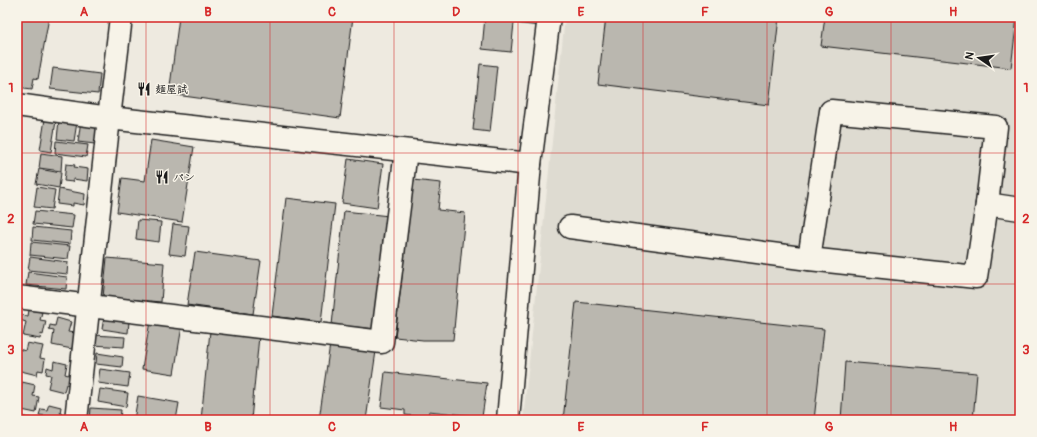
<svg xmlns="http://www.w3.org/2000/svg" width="1037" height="437" font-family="Pangolin,'Klee One',sans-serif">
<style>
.built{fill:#dedbd1}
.building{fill:#bab7af;stroke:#1c1c1c}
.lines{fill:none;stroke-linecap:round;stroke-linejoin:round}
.minor-casing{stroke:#1c1c1c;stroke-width:25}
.minor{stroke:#f7f3e8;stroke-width:22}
.grid{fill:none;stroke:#d62828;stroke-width:1;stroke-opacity:0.55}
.labels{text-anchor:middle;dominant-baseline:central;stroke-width:3;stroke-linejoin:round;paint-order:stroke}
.poi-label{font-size:11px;font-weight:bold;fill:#1c1c1c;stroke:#f7f3e8;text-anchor:start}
.neatline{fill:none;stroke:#d62828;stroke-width:1.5}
.grid-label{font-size:13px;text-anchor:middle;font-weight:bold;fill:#d62828}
</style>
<rect width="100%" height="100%" fill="#eeeae0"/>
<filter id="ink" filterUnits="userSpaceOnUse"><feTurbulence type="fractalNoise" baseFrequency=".025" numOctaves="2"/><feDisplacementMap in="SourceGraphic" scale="8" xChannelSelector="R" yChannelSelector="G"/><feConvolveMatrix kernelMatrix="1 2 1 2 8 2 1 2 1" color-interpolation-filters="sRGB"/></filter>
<g filter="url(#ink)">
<!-- built -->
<polygon class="built" points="565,17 1020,17 1020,420 523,420"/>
<!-- building -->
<g class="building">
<polygon points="17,17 49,17 38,79 34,78 32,89 17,87"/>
<polygon points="179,17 353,17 340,118 169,94"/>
<polygon points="485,17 541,17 540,26 514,23 511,52 482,49"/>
<polygon points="606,17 779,17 769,105 598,84"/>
<polygon points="825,17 1017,17 1011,68 821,46"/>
<polygon points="480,64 497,66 490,132 473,130"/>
<polygon points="53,68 100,74 98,94 50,89"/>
<polygon points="45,119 56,121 51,152 40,150"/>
<polygon points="59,120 77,122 74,141 57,139"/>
<polygon points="81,120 99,122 95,144 78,142"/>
<polygon points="151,140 194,147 182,222 117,212 122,178 145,181"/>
<polygon points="56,141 88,145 86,157 55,153"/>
<polygon points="41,153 62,156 61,171 39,168"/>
<polygon points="348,159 383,164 377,208 342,203"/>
<polygon points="66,164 75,165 74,167 88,169 87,181 73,179 73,182 64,181"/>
<polygon points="39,169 61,173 59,188 36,184"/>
<polygon points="413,180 441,183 438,210 465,213 453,340 423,340 395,337"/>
<polygon points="37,187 55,190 52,209 34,207"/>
<polygon points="59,189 85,194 84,205 73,203 73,206 57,204"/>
<polygon points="286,198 335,204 321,322 272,316"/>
<polygon points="35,211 74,215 72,228 33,224"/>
<polygon points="344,211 389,216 377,329 332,325"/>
<polygon points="138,220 161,222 159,242 136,239"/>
<polygon points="173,224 189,226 185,256 169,254"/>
<polygon points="33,227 71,231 70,244 32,240"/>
<polygon points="31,242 70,246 68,259 30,255"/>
<polygon points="195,252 261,261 253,314 187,305"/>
<polygon points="30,257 68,262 67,274 28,270"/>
<polygon points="107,258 164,263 161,302 103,297"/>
<polygon points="28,272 67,277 66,289 26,285"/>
<polygon points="576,302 824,329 814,420 563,420"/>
<polygon points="29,310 42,312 40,320 46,321 43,335 41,334 40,339 23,336 26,322 20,320 21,315 28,316"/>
<polygon points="104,317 129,321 128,333 102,329"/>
<polygon points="57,318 71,322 68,332 75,333 72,349 52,345 54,331 49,330 50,325 55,326"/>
<polygon points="150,321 182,326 174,374 142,369"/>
<polygon points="210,331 259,336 251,420 201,420"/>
<polygon points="94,335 125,337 124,347 93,345"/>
<polygon points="27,343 43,346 40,358 45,359 43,371 38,370 37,375 17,370 20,357 17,356 19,349 25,351"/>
<polygon points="330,344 376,351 366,420 319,420"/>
<polygon points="97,353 123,357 122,367 96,364"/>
<polygon points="54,361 67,364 65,374 72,376 69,385 66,384 64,392 48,388 51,375 46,374 47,367 53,369"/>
<polygon points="845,362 977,373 973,420 841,420"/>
<polygon points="100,369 130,373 128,387 98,383"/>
<polygon points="385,372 487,383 482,417 429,411 428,418 405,415 405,410 381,407"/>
<polygon points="22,382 35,385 33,396 39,397 36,413 17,409 19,396 17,395 17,389 21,390"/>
<polygon points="100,389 128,393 126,407 98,402"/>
<polygon points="138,396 179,403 176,420 134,420"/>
<polygon points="49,404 61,407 60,413 65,415 64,420 45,420 46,416 39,415 41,409 47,410"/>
<polygon points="91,408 121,410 120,420 90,420"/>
<polygon points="18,416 31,418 31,420 18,420"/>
</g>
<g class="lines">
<!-- minor casing -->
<g class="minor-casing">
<g id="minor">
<polyline points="17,105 109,118 530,164"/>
<polyline points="570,227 809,259 976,277 987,204 1020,209"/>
<polyline points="809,259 831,111 996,127 987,204"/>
<polyline points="17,297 382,342 406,151"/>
<polyline points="76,420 109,118 121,17"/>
<polyline points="508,420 530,164 549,17"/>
</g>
</g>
<!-- minor -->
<use href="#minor" class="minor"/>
</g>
</g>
<!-- grid -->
<path class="grid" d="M146,17V420M270,17V420M394,17V420M518,17V420M643,17V420M767,17V420M891,17V420M17,153H1020M17,284H1020"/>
<!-- icons -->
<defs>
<g id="restaurant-bare" transform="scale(1.08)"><path d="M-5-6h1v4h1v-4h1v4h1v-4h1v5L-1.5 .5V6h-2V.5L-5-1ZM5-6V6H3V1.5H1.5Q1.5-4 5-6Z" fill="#1c1c1c" stroke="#f7f3e8" stroke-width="2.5" paint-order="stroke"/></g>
</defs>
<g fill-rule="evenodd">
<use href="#restaurant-bare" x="144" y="89"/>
<use href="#restaurant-bare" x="162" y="177"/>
</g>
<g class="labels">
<!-- poi labels -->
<g class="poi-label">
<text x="155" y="89">麺屋試</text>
<text x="173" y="177">パン</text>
</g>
</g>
<!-- margin -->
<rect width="1037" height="437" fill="none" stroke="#f7f3e8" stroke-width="44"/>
<!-- north arrow -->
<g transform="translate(979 58) rotate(283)" stroke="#f7f3e8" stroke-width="3" paint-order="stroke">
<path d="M0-3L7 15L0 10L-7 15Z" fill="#1c1c1c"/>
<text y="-6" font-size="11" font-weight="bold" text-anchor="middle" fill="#1c1c1c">N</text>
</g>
<rect x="22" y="22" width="993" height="393" class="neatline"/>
<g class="grid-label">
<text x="84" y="16">A</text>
<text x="208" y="16">B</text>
<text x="332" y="16">C</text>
<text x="456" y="16">D</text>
<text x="581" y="16">E</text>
<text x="705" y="16">F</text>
<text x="829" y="16">G</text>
<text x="953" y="16">H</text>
<text x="11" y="92">1</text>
<text x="1026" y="92">1</text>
<text x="11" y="223">2</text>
<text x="1026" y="223">2</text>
<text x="11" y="354">3</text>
<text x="1026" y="354">3</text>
<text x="84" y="431">A</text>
<text x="208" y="431">B</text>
<text x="332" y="431">C</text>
<text x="456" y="431">D</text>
<text x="581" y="431">E</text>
<text x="705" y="431">F</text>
<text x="829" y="431">G</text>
<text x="953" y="431">H</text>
</g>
</svg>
